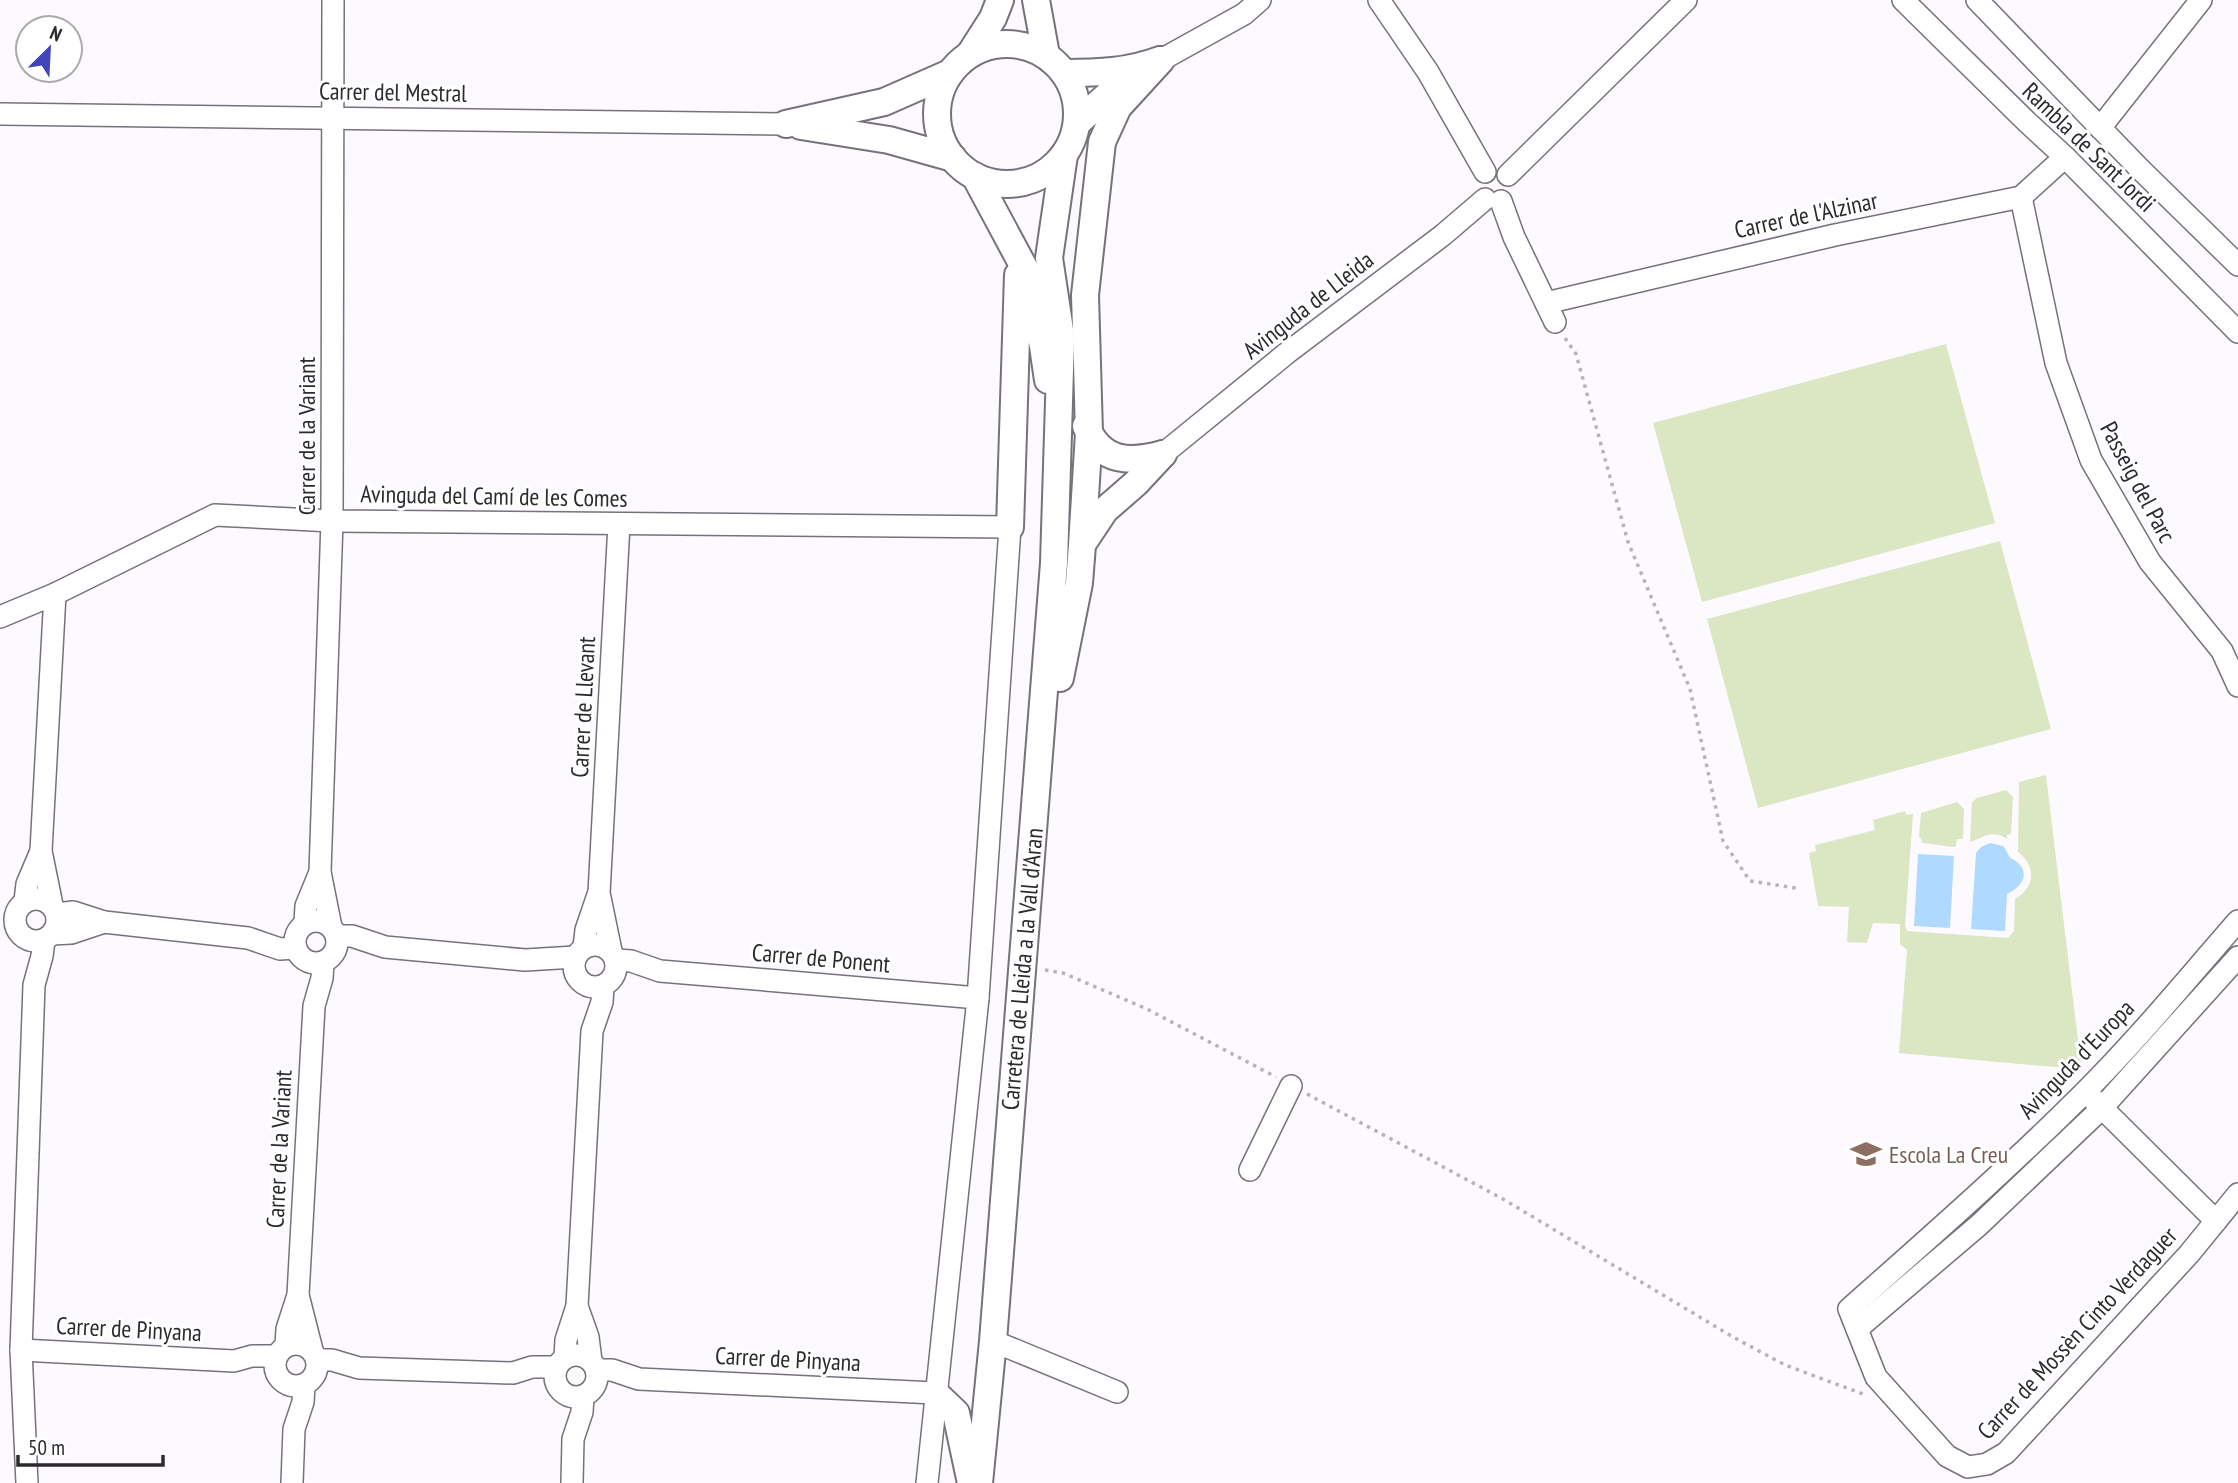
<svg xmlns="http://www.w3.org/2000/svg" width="2238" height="1483" font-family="'PT Sans Narrow',sans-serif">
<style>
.green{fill:#dbe7c2}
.water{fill:#afd9ff}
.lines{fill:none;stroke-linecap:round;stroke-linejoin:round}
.minor-casing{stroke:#76717b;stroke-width:24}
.major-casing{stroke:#76717b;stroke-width:30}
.path{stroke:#b6b4b8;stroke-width:3.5;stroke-dasharray:3.5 5;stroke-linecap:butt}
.minor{stroke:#fff;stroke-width:21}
.major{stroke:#fff;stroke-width:26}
.labels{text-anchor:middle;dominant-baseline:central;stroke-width:6;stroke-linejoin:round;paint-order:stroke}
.street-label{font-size:24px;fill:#2c2a2e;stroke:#fff}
.education-label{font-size:24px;fill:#785e54;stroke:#fff;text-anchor:start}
</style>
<rect width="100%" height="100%" fill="#fcfafe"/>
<!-- green -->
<g class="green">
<polygon points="1946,344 1995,523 1702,602 1653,423"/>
<polygon points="2000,541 2051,729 1758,808 1707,619"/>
<path d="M2046,775L2081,1065L2077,1069L1899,1053L1907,950L1900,944V924L1873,923L1867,943L1847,942L1849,907L1818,906L1809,853L1816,851L1815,845L1875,830L1873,820L1905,811L1906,815L1913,814L1905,925L1907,931L2008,938L2014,931L2015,899C2036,887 2036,866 2018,852L2019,782Z"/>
<path d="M2006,790L2013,797L2011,834L2007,835V839C1992,829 1984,837 1970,842L1972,802L1977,798Z"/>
<polygon points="1957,802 1964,809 1963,839 1957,839 1956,846 1953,847 1923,843 1919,836 1921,813"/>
</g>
<!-- water -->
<g class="water">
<path d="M1990,843L2003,846C2006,849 2007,853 2009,856C2013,861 2013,858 2018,863C2031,875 2020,888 2007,894L2005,931L1971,929L1976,853L1981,847Z"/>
<polygon points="1918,854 1954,856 1950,928 1914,926"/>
</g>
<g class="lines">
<!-- minor casing -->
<g class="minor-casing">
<g id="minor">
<polyline points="1379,0 1428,72 1485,172"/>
<polyline points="1903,0 2027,122 2065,157 2238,332"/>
<polyline points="1977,0 2140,169 2238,265"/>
<polyline points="1161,60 1244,14 1260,0"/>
<polyline points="0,114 786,124"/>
<polyline points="2100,128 2201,0"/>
<polyline points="1508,175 1686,0"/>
<polyline points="2021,197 2056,363 2091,460 2150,562 2222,651 2238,686"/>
<polyline points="1501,201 1514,237 1555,322"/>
<polyline points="1546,303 1835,235 2021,197 2065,157"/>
<polyline points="1163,454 1287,353 1443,235 1485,199"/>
<polyline points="0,617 55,594 215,515 332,521 1010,527 978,998 927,1483"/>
<circle cx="36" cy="920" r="21"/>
<polyline points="25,901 27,884 41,851"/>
<polyline points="52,905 41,851 55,594"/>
<polyline points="57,914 73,912 104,922 248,938 280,949 295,948"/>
<circle cx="316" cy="942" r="21"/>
<path d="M2238,921C2188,978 2139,1038 2085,1092C2009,1168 1929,1238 1849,1309L1876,1377L1947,1456L1968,1467L1987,1464L2006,1453L2189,1254L2238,1194"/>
<polyline points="305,923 306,906 320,872"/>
<polyline points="331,927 320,872 332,521 333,0"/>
<polyline points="52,934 71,933 104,922"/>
<polyline points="336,936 352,936 385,947 525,960 575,957"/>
<circle cx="595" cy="966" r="21"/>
<polyline points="584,947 586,930 598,895"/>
<polyline points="611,951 599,893 619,524"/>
<polyline points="616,960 631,961 660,971 978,998"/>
<polyline points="2092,1098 2216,1221"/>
<polyline points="1250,1170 1291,1086"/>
<polyline points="298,1295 312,1350"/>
<polyline points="577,1306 588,1337 591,1361"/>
<polyline points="1857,1329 1979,1225 2101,1109 2238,957"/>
<polyline points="993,1341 1117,1392"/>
<circle cx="296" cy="1365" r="21"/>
<polyline points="286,1346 287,1329 298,1295 314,1006 322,978 323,962"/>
<polyline points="21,1350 234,1361 252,1356 277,1356"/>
<circle cx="576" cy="1376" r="21"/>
<polyline points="565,1357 566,1340 577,1306 592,1031 602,1002 603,986"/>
<polyline points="317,1360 332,1360 359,1368 513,1373 532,1367 556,1367"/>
<polyline points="596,1370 612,1370 639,1379 935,1393"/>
<polyline points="27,1483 21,1350 34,985 42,956 44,940"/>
<polyline points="292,1483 294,1429 303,1402 304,1386"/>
<polyline points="572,1483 573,1439 582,1412 583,1396"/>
</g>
</g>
<!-- major casing -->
<g class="major-casing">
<g id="major">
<polyline points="1036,0 1046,55"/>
<circle cx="1007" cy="114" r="70"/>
<polyline points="970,54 993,18 1000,0"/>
<path d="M1064,73C1098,73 1128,72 1160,60"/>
<polyline points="1077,123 1130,75"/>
<polyline points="786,124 884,102 950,73"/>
<polyline points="801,126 889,140 953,158"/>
<polyline points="975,176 1026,271 1043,346 1048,380"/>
<path d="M1086,426C1101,463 1130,463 1163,454"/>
<polyline points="1010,527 1018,275"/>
<polyline points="1085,540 1105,510 1136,483 1163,454"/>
<polyline points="1060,678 1079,583 1082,545 1089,433 1085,295 1102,142 1118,107 1161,60"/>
<polyline points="935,1393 956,1413 971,1483"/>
<polyline points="979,1483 993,1341 1054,563 1061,337 1049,258 1064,155"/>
</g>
</g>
<!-- path -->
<g class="path">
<polyline points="1565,338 1576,354 1628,542 1690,689 1723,841 1750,881 1796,888"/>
<polyline points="1045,970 1063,973 1147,1009 1276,1077"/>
<polyline points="1307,1094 1503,1199 1733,1337 1785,1365 1863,1394"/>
</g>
<!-- minor -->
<use href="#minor" class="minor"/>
<!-- major -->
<use href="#major" class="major"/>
</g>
<!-- icons -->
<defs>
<g id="school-bare" transform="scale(2.415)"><path d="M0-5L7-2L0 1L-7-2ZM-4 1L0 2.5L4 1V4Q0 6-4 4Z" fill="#8d6e63" stroke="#fff" stroke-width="2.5" paint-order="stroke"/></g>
</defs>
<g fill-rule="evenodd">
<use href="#school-bare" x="1866" y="1154"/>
</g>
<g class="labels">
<!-- street labels -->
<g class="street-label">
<text transform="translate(393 92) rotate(1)">Carrer del Mestral</text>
<text transform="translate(2089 147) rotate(44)">Rambla de Sant Jordi</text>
<text transform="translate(1806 215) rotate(-12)">Carrer de l'Alzinar</text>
<text transform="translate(1308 305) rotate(-38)">Avinguda de Lleida</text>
<text transform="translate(306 436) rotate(-90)">Carrer de la Variant</text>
<text transform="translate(2138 482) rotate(62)">Passeig del Parc</text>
<text transform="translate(494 496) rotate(1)">Avinguda del Camí de les Comes</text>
<text transform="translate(583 707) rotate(-87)">Carrer de Llevant</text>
<text transform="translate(821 958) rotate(5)">Carrer de Ponent</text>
<text transform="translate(1022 969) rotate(-85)">Carretera de Lleida a la Vall d'Aran</text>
<text transform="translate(2076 1059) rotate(-46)">Avinguda d'Europa</text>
<text transform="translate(279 1149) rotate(-87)">Carrer de la Variant</text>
<text transform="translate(129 1329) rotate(3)">Carrer de Pinyana</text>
<text transform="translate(2077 1333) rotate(-47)">Carrer de Mossèn Cinto Verdaguer</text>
<text transform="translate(788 1359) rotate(3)">Carrer de Pinyana</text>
</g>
<!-- education labels -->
<g class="education-label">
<text x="1889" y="1154">Escola La Creu</text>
</g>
</g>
<!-- north arrow -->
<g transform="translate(49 49) rotate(24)"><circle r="33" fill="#ffffff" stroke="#abaaab" stroke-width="2"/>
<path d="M0-5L12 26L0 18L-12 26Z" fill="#4045ba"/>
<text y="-10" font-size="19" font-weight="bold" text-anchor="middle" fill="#2c2a2e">N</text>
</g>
<!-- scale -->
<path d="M18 1455v10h145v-10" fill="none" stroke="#2c2a2e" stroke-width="3.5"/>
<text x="28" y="1455" font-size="21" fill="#2c2a2e" stroke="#ffffff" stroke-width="5" paint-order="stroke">50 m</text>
</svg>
